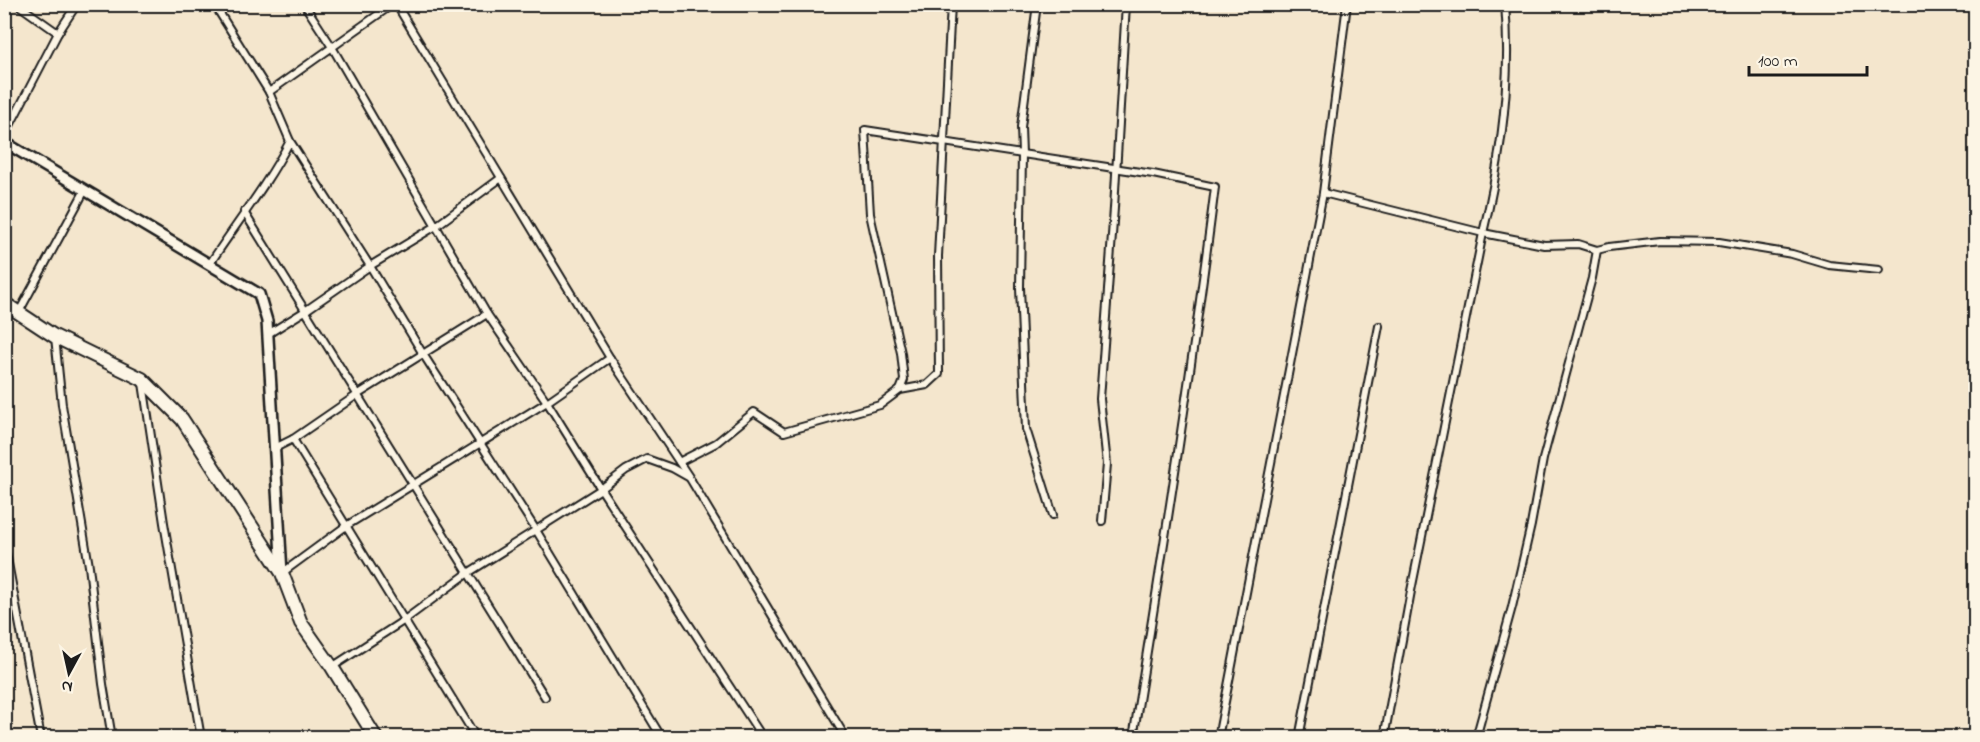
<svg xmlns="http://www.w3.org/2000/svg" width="1980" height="742" font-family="'Indie Flower',sans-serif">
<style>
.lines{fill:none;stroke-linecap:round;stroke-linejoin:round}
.street-casing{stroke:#1c1c1c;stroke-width:10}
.secondary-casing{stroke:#1c1c1c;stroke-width:14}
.highway-casing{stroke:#1c1c1c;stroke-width:16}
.street{stroke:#fcf5e5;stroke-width:6}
.secondary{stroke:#fcf5e5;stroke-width:9}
.highway{stroke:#fcf5e5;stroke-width:12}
</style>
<rect width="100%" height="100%" fill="#f4e6cd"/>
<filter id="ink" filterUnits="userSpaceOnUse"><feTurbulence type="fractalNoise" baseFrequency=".0167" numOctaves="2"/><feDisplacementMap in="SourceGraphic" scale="12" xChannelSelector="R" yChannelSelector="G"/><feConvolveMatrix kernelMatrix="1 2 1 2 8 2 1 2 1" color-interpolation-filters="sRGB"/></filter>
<g filter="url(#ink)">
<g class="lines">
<!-- street casing -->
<g class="street-casing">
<g id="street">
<polyline points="17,4 58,33"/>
<polyline points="214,4 269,92 290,141 370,266 423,354 536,530 662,738"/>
<polyline points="304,4 332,47 487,314 547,402 601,489 763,738"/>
<polyline points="396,4 610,358 689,477 846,738"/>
<polyline points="1037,4 1021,127 1022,154 1020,288 1026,429 1053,515"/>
<polyline points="269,92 393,4"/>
<polyline points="4,137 58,33 77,4"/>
<polyline points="1323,193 1483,233 1544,245 1578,244 1597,250 1609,247 1660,241 1719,242 1792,254 1829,265 1879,270"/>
<polyline points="244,212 545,697"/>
<path d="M209,265C236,224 267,185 290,141"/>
<polyline points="19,312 85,190"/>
<polyline points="268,334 305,311 370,266 436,226 501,178"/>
<polyline points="55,337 62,405 89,566 103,684 112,738"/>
<polyline points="143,383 164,523 201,738"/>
<path d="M900,390L904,380L901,353L870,214L865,130L1153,174L1215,187C1192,371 1163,554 1133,738"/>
<polyline points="293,439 474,734"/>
<polyline points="275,448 293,439 357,395 487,314"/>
<polyline points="679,462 716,443 754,412 784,432 880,405 900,390 927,385 939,374 938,256 951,4"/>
<polyline points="1102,521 1107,464 1100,399 1114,208 1126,4"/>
<polyline points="4,542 41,738"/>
<polyline points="282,573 346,526 547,402 610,358"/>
<polyline points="332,667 403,621 468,573 601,489 626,470 647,459 672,468 688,477"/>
<polyline points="1218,738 1323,193 1347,4"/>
<polyline points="1299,738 1379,326"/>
<path d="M1384,738L1411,591L1483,233C1501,159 1512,81 1505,4"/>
<polyline points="1476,738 1512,607 1531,525 1543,459 1592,278 1597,250"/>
</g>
</g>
<!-- secondary casing -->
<g class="secondary-casing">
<polyline id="secondary" points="4,142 259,294 267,321 282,573"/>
</g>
<!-- highway casing -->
<g class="highway-casing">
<polyline id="highway" points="4,303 54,336 142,379 182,419 282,573 301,623 332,667 376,738"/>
</g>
<!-- street -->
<use href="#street" class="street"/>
<!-- secondary -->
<use href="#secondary" class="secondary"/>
<!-- highway -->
<use href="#highway" class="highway"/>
</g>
</g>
<!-- margin -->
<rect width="1980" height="742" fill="none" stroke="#fcf5e5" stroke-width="24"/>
<rect x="12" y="12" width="1956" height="718" fill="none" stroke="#1c1c1c" stroke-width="2" filter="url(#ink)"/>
<!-- north arrow -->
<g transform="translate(69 673) rotate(188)" stroke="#fcf5e5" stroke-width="4.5" paint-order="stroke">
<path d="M0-4.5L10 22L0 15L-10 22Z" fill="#1c1c1c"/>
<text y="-9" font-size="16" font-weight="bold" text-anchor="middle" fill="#1c1c1c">N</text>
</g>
<!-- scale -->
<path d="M1749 66v9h118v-9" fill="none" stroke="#1c1c1c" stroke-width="3"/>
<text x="1758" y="66" font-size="18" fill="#1c1c1c" stroke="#fcf5e5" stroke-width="4.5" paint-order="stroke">100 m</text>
</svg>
